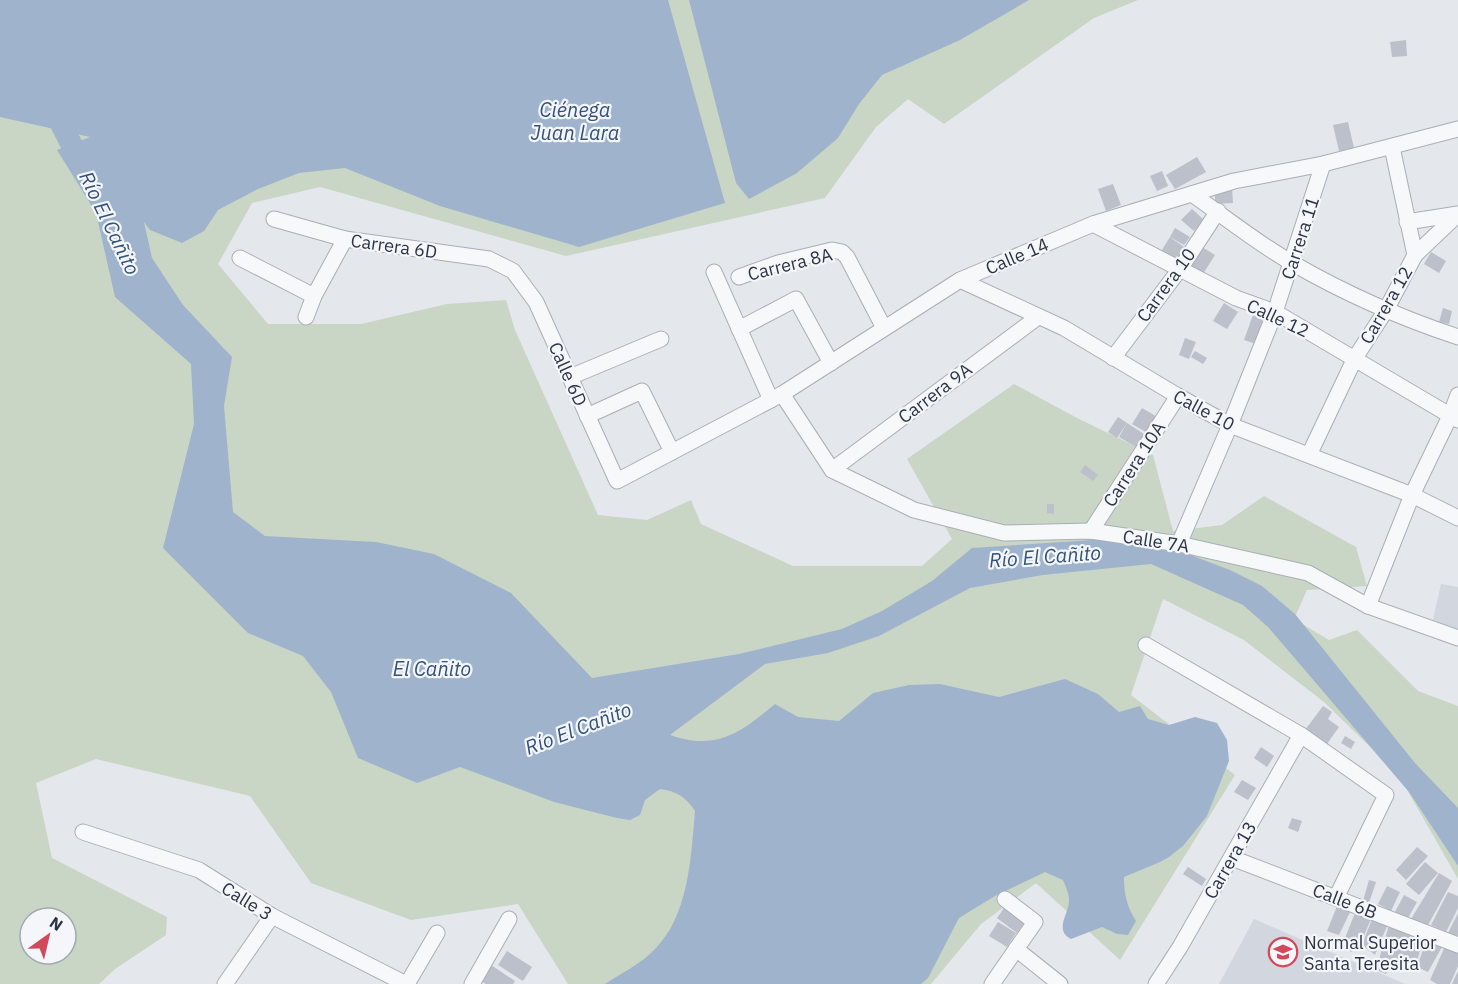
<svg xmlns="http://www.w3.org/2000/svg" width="1458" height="984" font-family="'IBM Plex Sans',sans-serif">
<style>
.built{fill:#d2d6de}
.green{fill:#c9d6c5;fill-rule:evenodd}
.water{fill:#9fb4cc}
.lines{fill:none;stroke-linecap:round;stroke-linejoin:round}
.river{stroke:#9fb4cc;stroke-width:22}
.building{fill:#bbc0ca}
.street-casing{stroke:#a9aeb7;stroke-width:17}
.street{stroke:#f7f8fa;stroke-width:15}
.labels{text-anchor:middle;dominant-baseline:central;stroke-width:4.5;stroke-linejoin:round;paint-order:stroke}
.street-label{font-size:18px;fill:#2b3445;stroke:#f4f6f9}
.poi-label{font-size:18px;fill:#2b3445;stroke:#f4f6f9;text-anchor:start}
.water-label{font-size:20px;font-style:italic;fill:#34527a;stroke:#f4f6f9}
</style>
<rect width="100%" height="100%" fill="#e4e7ec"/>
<!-- built -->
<g class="built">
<polygon points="1441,584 1458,587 1458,631 1432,624"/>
<polygon points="1254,919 1405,984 1219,984"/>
</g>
<!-- green -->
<path class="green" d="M0,0H1138L1094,18L944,124L908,99L876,127L825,198L566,256L320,187L252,203L218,264L268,324H361L447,304L506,300L515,330L598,515L647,520L691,500L701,524L793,566H922L952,539L907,459L1014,384L1077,418L1153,455L1173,531L1222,525L1264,496L1356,547L1367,586L1307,590L1294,619L1329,640L1357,630L1418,691L1458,706V879L1398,774L1324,702L1244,640L1163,599L1131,695L1235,775L1120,960L1036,883L981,924L931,984H568L518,904L411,920L311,883L250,796L96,759L36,783L52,858L167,917L166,935L115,969L99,984H0ZM30,918H66V954H30Z"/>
<!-- water -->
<g class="water">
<path d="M0,0H668L725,203L579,247L440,206L345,168L299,173L258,189L218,210L204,231L182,243L150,230L144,222L152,258L183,305L232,357L224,406L233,512L265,536L376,542L434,554L511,593L592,678L739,654L842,629L882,611L932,581L972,548L1106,539L1141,543L1185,553L1230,570L1262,586L1295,614L1415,763L1458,808V866L1409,792L1268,627L1243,605L1151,564L1043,575L970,588L879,636L828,653L765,664L670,735C717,751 740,733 775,704L798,717L839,721L873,693L909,685L940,684L999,697L1065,679L1098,694L1119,712L1140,706L1148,719L1169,725L1195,717L1217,723L1227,740L1229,761L1207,816L1183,846L1169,857L1160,862L1124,877C1124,894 1127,907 1136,921L1128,935L1117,934L1102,927L1071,939C1053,929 1070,914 1069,899C1069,893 1065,885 1063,880L1045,872L995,896L959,918L928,978L921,984H605C620,974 642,963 654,950C689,916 691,856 695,811C686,797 676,791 660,789L645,800L640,815L630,820L617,818L554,802L460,767L417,783L358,758L331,692L303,656L248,633L163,548L194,424L191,364L115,297L96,213L57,150L90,137L0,117Z"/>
<polygon points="689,0 1029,0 960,40 882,75 859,104 838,138 797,173 749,199 736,183"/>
</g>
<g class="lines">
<!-- river -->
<polyline class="river" points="51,104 85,171"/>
</g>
<!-- building -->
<g class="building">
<polygon points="1406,40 1407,56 1392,57 1390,42"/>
<polygon points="1348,122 1354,148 1339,151 1333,125"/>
<polygon points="1197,157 1206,172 1175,189 1166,175"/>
<polygon points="1162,171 1168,186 1157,191 1150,176"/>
<polygon points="1113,184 1121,205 1106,211 1098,189"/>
<polygon points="1232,187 1233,203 1215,204 1215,188"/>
<polygon points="1192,209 1204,220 1194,231 1181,220"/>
<polygon points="1175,228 1190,237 1184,245 1170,237"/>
<polygon points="1170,237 1184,247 1175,262 1160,253"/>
<polygon points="1202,247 1215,255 1203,274 1190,266"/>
<polygon points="1431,252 1446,261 1439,273 1424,264"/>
<polygon points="1224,303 1238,312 1227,329 1213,321"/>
<polygon points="1443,308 1452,311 1449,324 1439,322"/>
<polygon points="1253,315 1265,320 1256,344 1244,340"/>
<polygon points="1185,338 1196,342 1189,359 1179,355"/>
<polygon points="1195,351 1207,358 1203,364 1191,357"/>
<polygon points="1142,408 1159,418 1149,434 1132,424"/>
<polygon points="1118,417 1127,423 1117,438 1108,432"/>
<polygon points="1127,423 1144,434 1136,447 1119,437"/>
<polygon points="1085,465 1098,475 1093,481 1080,472"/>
<polygon points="1047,504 1054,504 1054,514 1047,513"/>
<polygon points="1323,706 1332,712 1328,719 1339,727 1327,744 1305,730"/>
<polygon points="1345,736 1355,742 1351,749 1341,743"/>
<polygon points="1261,747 1274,756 1267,767 1254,758"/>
<polygon points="1242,780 1256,788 1248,800 1234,792"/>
<polygon points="1292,818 1302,821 1298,832 1288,828"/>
<polygon points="1417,847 1428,856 1406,880 1396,870"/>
<polygon points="1425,862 1438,873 1419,895 1406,884"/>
<polygon points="1188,867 1206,879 1202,886 1183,874"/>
<polygon points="1439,873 1452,881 1427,927 1411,919"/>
<polygon points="1369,880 1376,882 1369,903 1363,901"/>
<polygon points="1387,886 1400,892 1391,911 1378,904"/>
<polygon points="1448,892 1458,896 1458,908 1446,932 1431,925"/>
<polygon points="1404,895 1417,902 1408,918 1395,912"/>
<polygon points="1338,904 1351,910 1339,935 1327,931"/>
<polygon points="1004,908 1025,922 1017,933 997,918"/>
<polygon points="1355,913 1371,919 1360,945 1356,943 1352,952 1341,948"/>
<polygon points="1458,913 1458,938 1448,933"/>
<polygon points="1372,919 1387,926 1375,955 1362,945"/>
<polygon points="998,922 1016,933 1007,947 989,936"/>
<polygon points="1389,925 1424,937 1414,971 1408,968 1410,965 1397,959 1386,974 1376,970"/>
<polygon points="1427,938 1443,945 1428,972 1417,967"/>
<polygon points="1446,944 1458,950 1458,966 1450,984 1437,984 1430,980"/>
<polygon points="507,951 532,967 523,981 498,965"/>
<polygon points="491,965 515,981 513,984 486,984 481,981"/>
<polygon points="1458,971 1458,984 1452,984"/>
</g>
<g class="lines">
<!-- street casing -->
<g class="street-casing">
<g id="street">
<path d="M1192,194C1225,217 1258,244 1294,264C1346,294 1401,318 1458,337"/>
<polyline points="274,219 345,239 489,259 513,271 536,302 617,481 782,394 960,280 1093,224 1234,181 1323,164 1458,129"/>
<polyline points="1407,222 1458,214"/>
<polyline points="1093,224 1236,298 1275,312 1458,420"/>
<polyline points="1415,255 1457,215"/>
<polyline points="240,258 314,296"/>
<polyline points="714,272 771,400"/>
<polyline points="739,277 778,263 832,250 842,252 847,257 884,328"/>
<polyline points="960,280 1064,328 1178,396 1230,425 1412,495 1458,518"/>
<polyline points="306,317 314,296 345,239"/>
<polyline points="739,329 796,299 831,363"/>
<polyline points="1113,358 1180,269 1218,211"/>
<polyline points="570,377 661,339"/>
<polyline points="782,394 832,470 914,510 1004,533 1091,531 1179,544 1308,573 1368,606 1458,638"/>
<polyline points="587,416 642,391 672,452"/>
<polyline points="1309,455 1355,358 1386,310 1415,255 1392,147"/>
<polyline points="832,470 1038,317"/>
<polyline points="1091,531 1178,396"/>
<polyline points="1179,544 1230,425 1275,312 1323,164"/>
<polyline points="1368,606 1412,495 1450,416 1458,395"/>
<polyline points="1146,645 1301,735 1386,795 1336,898"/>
<polyline points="83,832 199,870 272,916 406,984"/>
<polyline points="1232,858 1458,945"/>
<polyline points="1016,949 1060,984"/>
<polyline points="225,984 272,916"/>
<polyline points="407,984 437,933"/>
<polyline points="472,984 509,919"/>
<polyline points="992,984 1035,922 1005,899"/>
<polyline points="1156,984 1180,947 1301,735"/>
</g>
</g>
<!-- street -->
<use href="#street" class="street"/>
</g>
<!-- icons -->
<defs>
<g id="university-ring" transform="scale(1.5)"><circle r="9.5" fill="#f4f6f9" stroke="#d1495b" stroke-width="1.5"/><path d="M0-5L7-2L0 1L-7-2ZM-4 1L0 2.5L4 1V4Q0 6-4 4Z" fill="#d1495b"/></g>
</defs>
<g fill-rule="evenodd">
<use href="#university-ring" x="1283" y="952"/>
</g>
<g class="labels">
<!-- street labels -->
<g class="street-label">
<text transform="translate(1300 238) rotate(-72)">Carrera 11</text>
<text transform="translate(394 246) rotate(8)">Carrera 6D</text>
<text transform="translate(1017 256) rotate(-23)">Calle 14</text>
<text transform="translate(790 264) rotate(-14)">Carrera 8A</text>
<text transform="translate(1166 285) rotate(-54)">Carrera 10</text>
<text transform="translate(1386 305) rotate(-60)">Carrera 12</text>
<text transform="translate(1278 318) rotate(25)">Calle 12</text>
<text transform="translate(568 374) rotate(66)">Calle 6D</text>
<text transform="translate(935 393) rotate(-37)">Carrera 9A</text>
<text transform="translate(1204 410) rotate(28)">Calle 10</text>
<text transform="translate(1134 464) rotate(-57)">Carrera 10A</text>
<text transform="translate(1156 541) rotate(9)">Calle 7A</text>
<text transform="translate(1230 860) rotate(-60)">Carrera 13</text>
<text transform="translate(247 901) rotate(32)">Calle 3</text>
<text transform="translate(1345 901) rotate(21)">Calle 6B</text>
</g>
<!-- poi labels -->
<g class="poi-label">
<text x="1304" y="942">Normal Superior<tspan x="1304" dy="21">Santa Teresita</tspan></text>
</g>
<!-- water labels -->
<g class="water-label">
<text x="575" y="109">Ciénega<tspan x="575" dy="23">Juan Lara</tspan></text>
<text transform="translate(110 223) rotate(64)">Río El Cañito</text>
<text transform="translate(1045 556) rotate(-4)">Río El Cañito</text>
<text x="432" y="668">El Cañito</text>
<text transform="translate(578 728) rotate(-21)">Río El Cañito</text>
</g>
</g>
<!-- north arrow -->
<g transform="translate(48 936) rotate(34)"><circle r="28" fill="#f4f6f9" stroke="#a4a8b1" stroke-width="1.5"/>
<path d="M0-4.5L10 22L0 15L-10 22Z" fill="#d1495b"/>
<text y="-9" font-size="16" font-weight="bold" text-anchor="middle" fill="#2b3445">N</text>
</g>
</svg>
